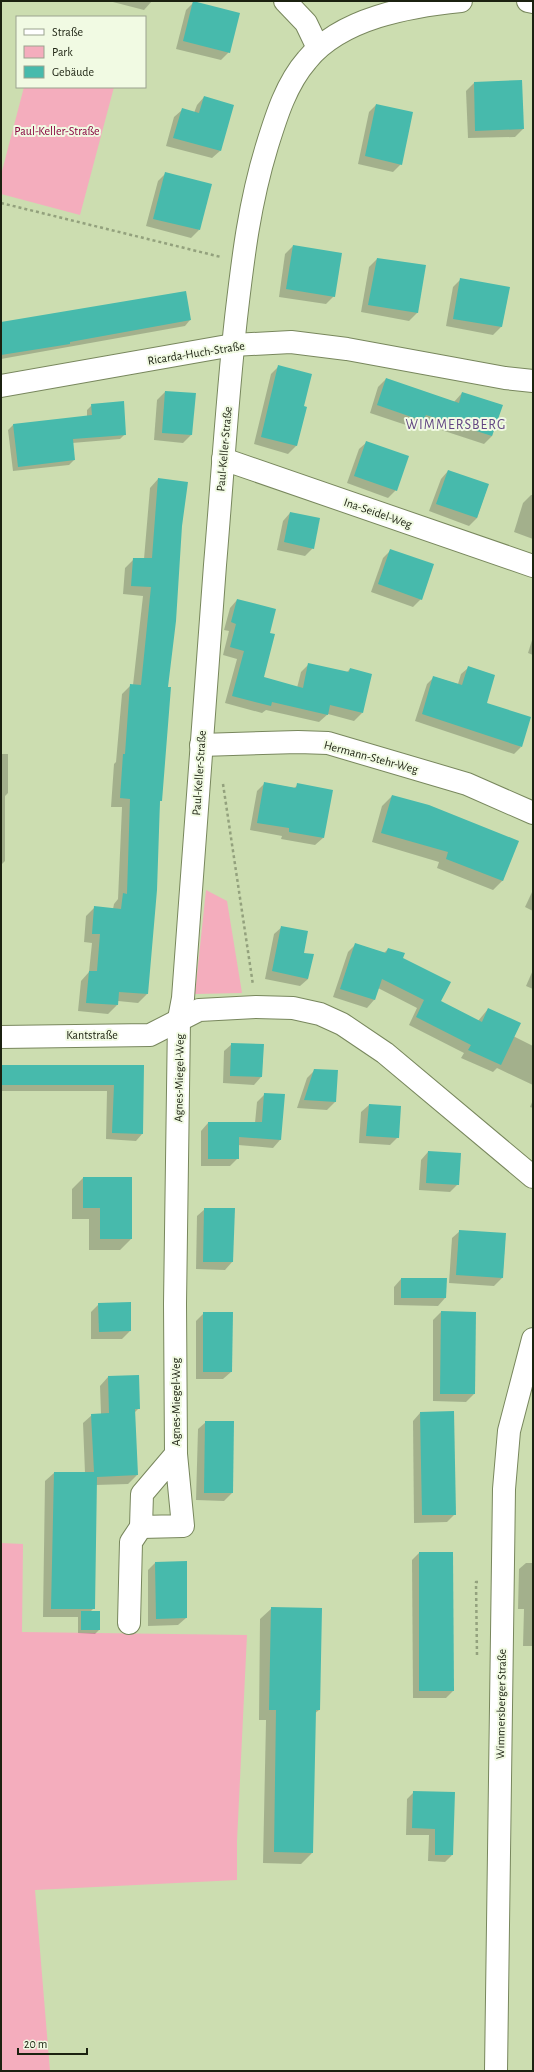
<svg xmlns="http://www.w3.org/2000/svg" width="534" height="2072" font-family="'Alegreya Sans',sans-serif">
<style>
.green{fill:#f4adbd}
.shadow{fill:#0003}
.building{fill:#47baac}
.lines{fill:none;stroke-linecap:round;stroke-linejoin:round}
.minor-casing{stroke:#78875d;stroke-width:24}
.path{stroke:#93a17d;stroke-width:2.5;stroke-dasharray:3 3;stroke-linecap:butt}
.minor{stroke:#fff;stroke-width:22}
.labels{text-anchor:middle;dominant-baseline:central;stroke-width:4;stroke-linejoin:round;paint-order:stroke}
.park-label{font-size:12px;fill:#88033e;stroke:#f1fae3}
.street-label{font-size:12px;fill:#1b2110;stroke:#f1fae3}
.quarter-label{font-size:14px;letter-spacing:1px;fill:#624683;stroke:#f1fae3}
</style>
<rect width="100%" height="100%" fill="#ccddb0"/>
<!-- green -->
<g class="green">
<polygon points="24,87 114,87 80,215 1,194 1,175"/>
<polygon points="206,890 227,901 242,993 195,994"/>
<polygon points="1,1543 23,1544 22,1632 247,1635 237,1841 237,1880 35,1890 50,2071 1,2071"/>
</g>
<!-- shadow -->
<g class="shadow">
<polygon points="109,1 152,1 144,10"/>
<polygon points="194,2 229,52 221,60 176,49 186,10"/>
<polygon points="521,82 523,129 515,137 468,138 466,91 474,83"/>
<polygon points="204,97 220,151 212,158 166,146 174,117 182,110 194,113 197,105"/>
<polygon points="376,105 401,164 393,172 358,164 369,112"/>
<polygon points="166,173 199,230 191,238 146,226 158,181"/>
<polygon points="293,246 334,296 326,304 279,297 285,254"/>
<polygon points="377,259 425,266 417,313 409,321 361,312 369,267"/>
<polygon points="461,279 508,288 501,327 493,335 446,326 453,287"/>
<polygon points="185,293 190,320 185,326 1,359 1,323"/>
<polygon points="279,366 303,407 306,408 296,446 288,454 254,444 271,374"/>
<polygon points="386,379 454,402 462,393 501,405 492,436 484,444 420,423 415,428 370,413 378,387"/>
<polygon points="165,392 191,435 183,443 154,440 157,400"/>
<polygon points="92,405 125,434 120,439 72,443 74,460 69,465 13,471 8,430 13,425 87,417 87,410"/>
<polygon points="367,442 396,490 388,498 347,483 359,449"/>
<polygon points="448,471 488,485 477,518 469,526 429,511 441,479"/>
<polygon points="158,479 181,526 167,688 147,994 138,1003 118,1001 117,1005 108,1014 78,1011 81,981 89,972 92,943 84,942 86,916 95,907 113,909 114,904 118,899 122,807 111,807 114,764 116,762 122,694 131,685 133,685 143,596 123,594 125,568 134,559 144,559 150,488"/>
<polygon points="531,495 533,495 533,539 514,532 523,503"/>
<polygon points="290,513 313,548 305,556 277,550 283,521"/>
<polygon points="391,550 421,599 413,607 371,592 383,558"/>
<polygon points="237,600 269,633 263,678 297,688 301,672 309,664 346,673 350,669 362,713 354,721 328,714 319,722 266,710 262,713 225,703 237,659 223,655 229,631 224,630 230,608"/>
<polygon points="533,637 533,655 528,653"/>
<polygon points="468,668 485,704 521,747 514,754 415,721 427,684 434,677 458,684 461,674"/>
<polygon points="1,754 8,754 8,793 5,796 5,861 1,865"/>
<polygon points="265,783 294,788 298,785 323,838 315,845 281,839 282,836 250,830 257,791"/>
<polygon points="392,796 503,880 493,890 437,868 439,862 372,842 382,806"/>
<polygon points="533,890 533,911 525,907"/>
<polygon points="282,927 303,953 308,979 300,986 265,979 274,934"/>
<polygon points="356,944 384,953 388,949 402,958 439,1002 478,1021 488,1009 513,1036 533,1046 533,1085 497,1068 493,1072 461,1058 464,1053 409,1025 417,1008 378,988 374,1000 367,1008 333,997 348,952"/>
<polygon points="533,970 533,989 526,986"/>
<polygon points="232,1044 261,1077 254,1085 223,1083 224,1051"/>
<polygon points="1,1066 143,1066 142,1134 136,1141 106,1139 107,1091 1,1091"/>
<polygon points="315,1070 335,1102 327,1110 297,1108 307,1078"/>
<polygon points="265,1094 280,1140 273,1148 238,1145 238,1158 230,1166 201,1166 201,1131 208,1123 255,1123 257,1102"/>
<polygon points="533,1100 533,1108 530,1107"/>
<polygon points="369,1105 400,1107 398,1137 390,1145 359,1143 361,1112"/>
<polygon points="428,1152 458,1184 450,1192 419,1190 421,1160"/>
<polygon points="83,1178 131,1239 120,1250 89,1250 89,1219 72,1219 72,1189"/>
<polygon points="205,1209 232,1262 225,1270 196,1269 197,1216"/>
<polygon points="460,1231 505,1234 502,1278 494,1286 449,1283 452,1238"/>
<polygon points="401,1279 445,1298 438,1306 394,1305 394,1287"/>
<polygon points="130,1303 130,1331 122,1339 91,1339 91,1312 99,1304"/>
<polygon points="441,1312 474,1394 466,1402 433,1401 433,1320"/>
<polygon points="204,1313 231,1372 223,1379 196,1379 196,1321"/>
<polygon points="108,1377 139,1408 134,1413 137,1475 128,1484 96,1485 94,1608 90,1612 99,1630 95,1634 78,1633 78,1617 43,1617 45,1481 54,1473 85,1473 83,1423 92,1415 101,1414 100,1386"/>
<polygon points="420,1413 455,1514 447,1522 414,1523 413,1421"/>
<polygon points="206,1422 232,1493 224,1501 196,1500 198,1429"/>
<polygon points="419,1553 452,1553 453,1691 446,1698 413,1698 412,1560"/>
<polygon points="155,1563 186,1618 178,1625 148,1626 148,1570"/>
<polygon points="526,1563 533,1563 533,1646 523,1646 524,1609 518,1609 519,1569"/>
<polygon points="272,1608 319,1710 314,1714 312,1853 301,1864 263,1863 266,1720 259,1720 260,1619"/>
<polygon points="414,1792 452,1855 445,1862 428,1861 429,1835 406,1835 407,1799"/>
</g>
<!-- building -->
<g class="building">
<polygon points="193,1 240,13 230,53 183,41"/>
<polygon points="522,80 524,129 475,131 474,82"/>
<polygon points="204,96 234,105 221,151 173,138 182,108 199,113"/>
<polygon points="376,104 413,112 402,165 365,156"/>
<polygon points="165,172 212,184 200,230 153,219"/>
<polygon points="293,245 342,253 335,297 286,289"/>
<polygon points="377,258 426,265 418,313 368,305"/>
<polygon points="460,278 510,287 502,327 453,319"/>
<polygon points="186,291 191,320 70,342 70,344 1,355 1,322"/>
<polygon points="278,365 312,374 304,406 307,407 297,446 261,437"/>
<polygon points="386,378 459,403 462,392 503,405 492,436 426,415 423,421 377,405"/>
<polygon points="165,391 196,393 192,435 162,433"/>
<polygon points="124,401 126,435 73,439 75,460 18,467 13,424 92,415 91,404"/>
<polygon points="366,441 409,456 397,491 354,476"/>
<polygon points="448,470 489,484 477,518 436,504"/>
<polygon points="158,478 188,482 182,526 176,621 168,687 171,687 162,801 160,801 157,890 148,994 119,992 118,1005 86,1003 89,971 97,971 100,934 92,934 94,906 121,909 123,893 127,894 130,799 120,798 123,754 125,754 130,684 141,685 151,587 131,586 133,558 152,558"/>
<polygon points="290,512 320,518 314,549 284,542"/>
<polygon points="390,549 434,564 422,600 378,584"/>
<polygon points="237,599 276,609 270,633 275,634 264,677 303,688 308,663 349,672 350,668 372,674 363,713 330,705 328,715 272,702 271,706 232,696 244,651 230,647 236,624 231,622"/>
<polygon points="468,666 495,675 487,703 531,717 522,747 422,714 433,676 462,685"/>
<polygon points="264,782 296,788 297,783 333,790 324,838 289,832 289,828 257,823"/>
<polygon points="392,795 429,805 519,841 503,881 446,859 448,852 381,833"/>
<polygon points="281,926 308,931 304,953 314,954 308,979 272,971"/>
<polygon points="355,943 386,953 388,948 405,953 403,958 451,982 441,1001 482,1022 488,1008 521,1023 501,1065 468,1050 471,1045 416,1017 424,1000 382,979 375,1000 340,989"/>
<polygon points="231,1043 264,1044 262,1077 230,1076"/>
<polygon points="1,1065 144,1065 143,1134 112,1133 114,1085 1,1085"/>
<polygon points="314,1069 338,1070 336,1102 304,1100"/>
<polygon points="264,1093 285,1094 281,1140 239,1137 239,1159 208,1159 208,1122 262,1122"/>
<polygon points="369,1104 401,1106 399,1138 366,1136"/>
<polygon points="428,1151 461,1153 459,1185 426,1183"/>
<polygon points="83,1177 132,1177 132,1239 100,1239 100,1208 83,1208"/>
<polygon points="204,1208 235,1208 233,1262 203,1262"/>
<polygon points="459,1230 506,1233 503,1278 456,1275"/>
<polygon points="401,1278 447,1278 446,1298 401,1298"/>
<polygon points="131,1302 131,1331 99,1332 98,1303"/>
<polygon points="441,1311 476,1312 475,1394 440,1394"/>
<polygon points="203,1312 233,1312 232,1372 203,1372"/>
<polygon points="139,1375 140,1409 135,1409 138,1475 97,1477 95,1609 51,1609 54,1472 94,1472 91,1414 109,1413 108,1376"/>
<polygon points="454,1411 456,1515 422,1515 420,1412"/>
<polygon points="205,1421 234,1421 233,1493 204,1493"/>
<polygon points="419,1552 453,1552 454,1691 419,1691"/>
<polygon points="187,1561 187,1618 156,1619 155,1562"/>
<polygon points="271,1607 322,1608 320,1710 316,1710 313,1853 274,1852 276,1710 269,1710"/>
<rect x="81" y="1611" width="19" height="19"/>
<polygon points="413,1791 455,1792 453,1855 435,1855 435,1829 412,1828"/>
</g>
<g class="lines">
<!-- minor casing -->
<g class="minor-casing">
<g id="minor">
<polyline points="285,1 306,23 318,48"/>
<polyline points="528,1 533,2"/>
<polyline points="1,386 233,345 291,342 347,349 505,378 533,381"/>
<polyline points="223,459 533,566"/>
<polyline points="201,745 298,742 328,743 467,784 533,813"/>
<polyline points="1,1037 150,1035 199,1010 256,1007 293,1008 320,1014 342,1024 385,1053 533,1177"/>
<path d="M176,1454L183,1526L141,1527L142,1494L176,1454L175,1304L179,1019L183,998C193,853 204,709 215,565C222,483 227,400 236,318C243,258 249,205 267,146C276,117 286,84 307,60C341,18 410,6 461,1"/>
<polyline points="129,1623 131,1542 141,1527"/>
<polyline points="496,2071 504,1489 509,1431 533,1339"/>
</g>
</g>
<!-- path -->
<g class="path">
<polyline points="1,203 221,257"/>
<polyline points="223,784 253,985"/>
<polyline points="477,1655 476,1582 480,1582"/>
</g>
<!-- minor -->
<use href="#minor" class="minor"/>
</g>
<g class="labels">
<!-- park labels -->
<g class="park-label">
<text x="57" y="131">Paul-Keller-Straße</text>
</g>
<!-- street labels -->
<g class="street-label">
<text transform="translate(196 353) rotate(-9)">Ricarda-Huch-Straße</text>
<text transform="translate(224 449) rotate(-85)">Paul-Keller-Straße</text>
<text transform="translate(378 513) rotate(19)">Ina-Seidel-Weg</text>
<text transform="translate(371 757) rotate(15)">Hermann-Stehr-Weg</text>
<text transform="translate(199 773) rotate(-86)">Paul-Keller-Straße</text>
<text x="92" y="1035">Kantstraße</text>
<text transform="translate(179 1078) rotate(-89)">Agnes-Miegel-Weg</text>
<text transform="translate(176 1402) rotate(-90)">Agnes-Miegel-Weg</text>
<text transform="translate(501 1704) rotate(-89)">Wimmersberger Straße</text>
</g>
<!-- quarter labels -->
<g class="quarter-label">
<text x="456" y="425">WIMMERSBERG</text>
</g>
</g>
<!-- border -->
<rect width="534" height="2072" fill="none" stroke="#1b2110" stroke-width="4"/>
<!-- legend -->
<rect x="16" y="16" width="130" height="72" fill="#f1fae3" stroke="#9ba38f"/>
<rect x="24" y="29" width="20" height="6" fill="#ffffff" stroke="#9ba38f"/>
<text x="52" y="36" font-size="12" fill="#1b2110">Straße</text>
<rect x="24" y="46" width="20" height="12" fill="#f4adbd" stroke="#9ba38f"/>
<text x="52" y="56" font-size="12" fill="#1b2110">Park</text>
<rect x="24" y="66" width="20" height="12" fill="#47baac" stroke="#9ba38f"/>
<text x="52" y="76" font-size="12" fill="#1b2110">Gebäude</text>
<!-- scale -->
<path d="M18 2048v6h69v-6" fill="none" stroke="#1b2110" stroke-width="2"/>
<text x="24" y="2048" font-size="12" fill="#1b2110" stroke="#f1fae3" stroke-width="3" paint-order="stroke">20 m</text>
</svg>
